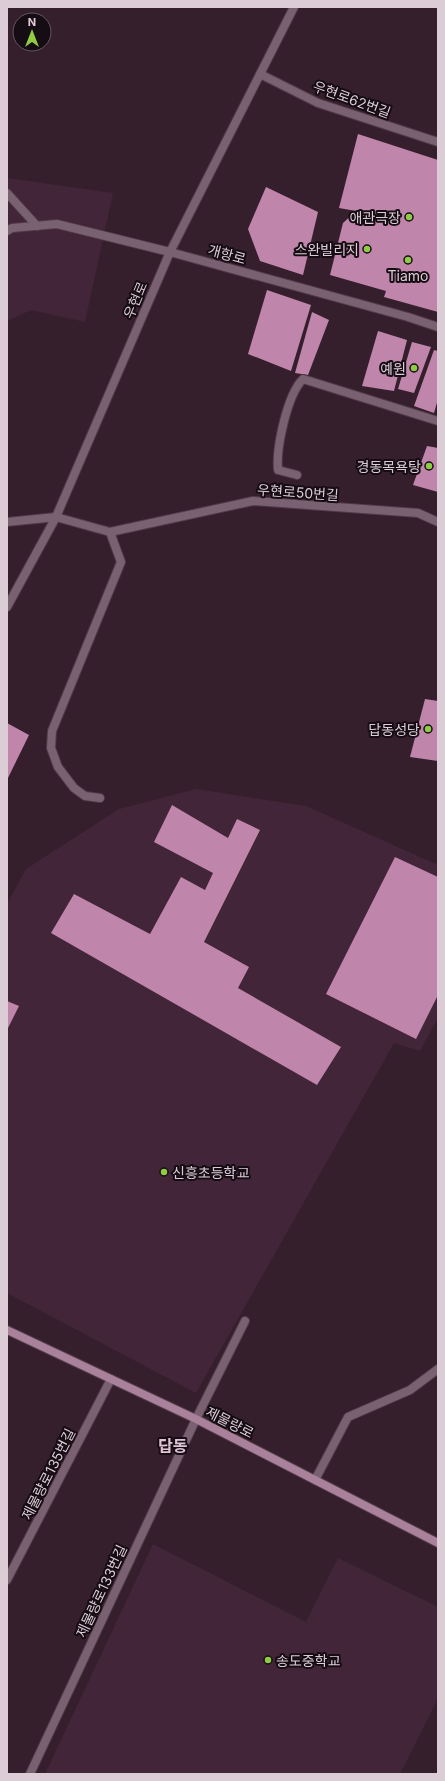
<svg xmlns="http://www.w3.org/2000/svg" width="445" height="1781" font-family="Inter,'Noto Sans KR',sans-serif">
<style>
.built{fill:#422538}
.building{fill:#c085ab}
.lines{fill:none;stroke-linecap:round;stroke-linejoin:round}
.service-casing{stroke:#503b48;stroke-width:10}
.minor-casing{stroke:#503b48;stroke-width:10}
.tertiary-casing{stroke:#503b48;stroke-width:10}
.secondary-casing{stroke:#503b48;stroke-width:10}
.service{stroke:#7a6171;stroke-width:8}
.minor{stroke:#7a6171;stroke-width:8}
.tertiary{stroke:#7a6171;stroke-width:8}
.secondary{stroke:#a9819b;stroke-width:8}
.poi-dot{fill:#8ecd43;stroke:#160c13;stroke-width:1.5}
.labels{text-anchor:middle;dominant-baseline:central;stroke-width:4;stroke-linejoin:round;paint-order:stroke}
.street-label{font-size:14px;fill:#dcccd6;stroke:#160c13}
.poi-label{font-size:14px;fill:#dcccd6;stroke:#160c13;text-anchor:end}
.quarter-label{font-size:16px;font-weight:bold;fill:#e0c2d5;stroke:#160c13}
</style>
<rect width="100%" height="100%" fill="#351f2d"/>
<!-- built -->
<g class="built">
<polygon points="7,178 113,193 85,322 31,310 7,321"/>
<polygon points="196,789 306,806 438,865 438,1018 420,1051 394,1043 196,1393 7,1293 7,904 26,869 119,809"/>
<polygon points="153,1544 306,1622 338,1558 438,1607 438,1698 400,1774 45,1774"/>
</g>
<!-- building -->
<g class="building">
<polygon points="358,134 438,160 438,312 384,297 386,291 330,275 343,223 356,211 339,208"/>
<polygon points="266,187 318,212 303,275 260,261 248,229"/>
<polygon points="267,290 311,305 291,371 248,354"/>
<polygon points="312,312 329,320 308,375 295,373"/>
<polygon points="378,331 407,340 394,391 362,386"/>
<polygon points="412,342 431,347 414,393 398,389"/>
<polygon points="434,350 438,351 438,399 434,413 414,406"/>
<polygon points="427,446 438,448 438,492 413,485"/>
<polygon points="425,699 438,701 438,761 410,757"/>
<polygon points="7,723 29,735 7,780"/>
<polygon points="172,805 228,838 237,819 260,830 204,942 249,967 238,988 341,1047 317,1085 51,933 74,894 150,934 181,877 205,890 213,873 154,842"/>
<polygon points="395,857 438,877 438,995 416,1039 326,994"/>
<polygon points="7,1001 19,1006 7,1030"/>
</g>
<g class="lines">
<!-- service casing -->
<g class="service-casing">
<g id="service">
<path d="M297,475L278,470C276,448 287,395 303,379L438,421"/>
<polyline points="7,522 56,517 110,532 121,562 52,731 51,748 58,767 74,788 85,796 100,798"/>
<polyline points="110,532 253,501 418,513 438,522"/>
<polyline points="196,1419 245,1321"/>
</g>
</g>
<!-- minor casing -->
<g class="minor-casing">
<g id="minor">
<polyline points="260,74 318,103 438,142"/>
<polyline points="7,193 37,226"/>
<polyline points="315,1480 348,1417 410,1390 438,1369"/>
<polyline points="7,1580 111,1379"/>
<polyline points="30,1774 196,1419"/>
</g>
</g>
<!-- tertiary casing -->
<g class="tertiary-casing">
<g id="tertiary">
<polyline points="7,231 12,228 57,224 170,252 408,317 438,327"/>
<polyline points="7,607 56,517 170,252 294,7"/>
</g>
</g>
<!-- secondary casing -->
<g class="secondary-casing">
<polyline id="secondary" points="7,1330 196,1419 438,1543"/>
</g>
<!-- service -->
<use href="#service" class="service"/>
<!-- minor -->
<use href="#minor" class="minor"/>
<!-- tertiary -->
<use href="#tertiary" class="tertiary"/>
<!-- secondary -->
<use href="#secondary" class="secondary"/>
</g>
<!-- markers -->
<g class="poi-dot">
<circle cx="409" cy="217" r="4"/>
<circle cx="367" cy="249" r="4"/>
<circle cx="408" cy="260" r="4"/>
<circle cx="414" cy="368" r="4"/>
<circle cx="429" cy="466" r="4"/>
<circle cx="428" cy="729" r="4"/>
<circle cx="164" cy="1172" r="4"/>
<circle cx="268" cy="1660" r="4"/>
</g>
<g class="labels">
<!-- street labels -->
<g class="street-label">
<text transform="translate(352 99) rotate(20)">우현로62번길</text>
<text transform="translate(227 254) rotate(15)">개항로</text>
<text transform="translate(135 300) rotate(-67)">우현로</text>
<text transform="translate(298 492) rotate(4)">우현로50번길</text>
<text transform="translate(230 1422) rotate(27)">제물량로</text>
<text transform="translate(48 1474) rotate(-63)">제물량로135번길</text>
<text transform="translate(101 1591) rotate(-65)">제물량로133번길</text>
</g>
<!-- poi labels -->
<g class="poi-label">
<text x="401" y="217">애관극장</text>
<text x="359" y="249">스완빌리지</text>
<text x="408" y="275" text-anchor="middle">Tiamo</text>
<text x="406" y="368">예원</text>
<text x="421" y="466">경동목욕탕</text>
<text x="420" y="729">답동성당</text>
<text x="172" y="1172" text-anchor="start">신흥초등학교</text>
<text x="276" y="1660" text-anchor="start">송도중학교</text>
</g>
<!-- quarter labels -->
<g class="quarter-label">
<text x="173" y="1446">답동</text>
</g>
</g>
<!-- border -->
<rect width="445" height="1781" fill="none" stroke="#dcccd6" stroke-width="16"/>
<!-- north arrow -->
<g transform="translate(32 32)"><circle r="19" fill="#160c13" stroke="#655961"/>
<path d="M0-3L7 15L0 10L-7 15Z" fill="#8ecd43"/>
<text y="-6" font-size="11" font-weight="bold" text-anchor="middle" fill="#dcccd6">N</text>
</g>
</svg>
